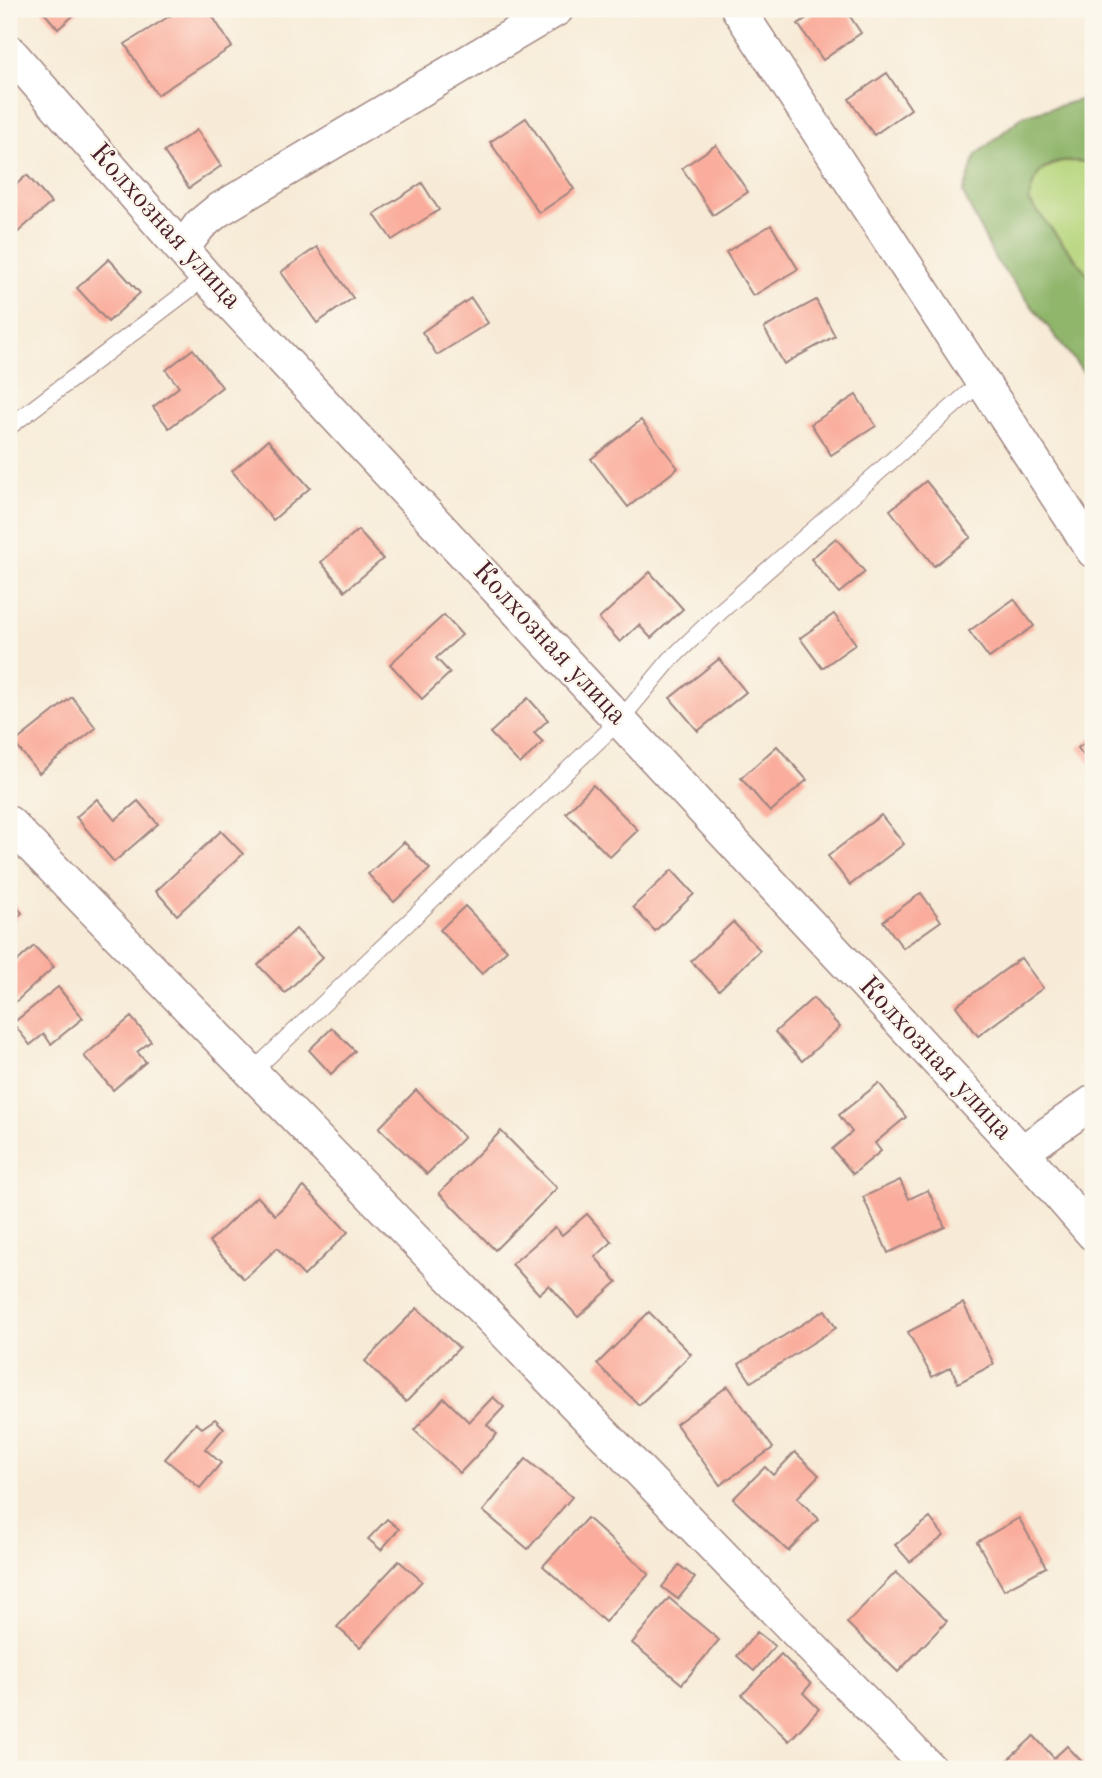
<svg xmlns="http://www.w3.org/2000/svg" width="1102" height="1778" font-family="'Old Standard TT',serif">
<style>
.green{fill:#b6d57c;stroke:#807a54;stroke-width:2}
.forest{fill:#90b66c;stroke:#6d6a4c;stroke-width:2}
.building{fill:#faad9c}
.lines{fill:none;stroke-linecap:round;stroke-linejoin:round}
.service-casing{stroke:#a08581;stroke-width:18}
.minor-casing{stroke:#a08581;stroke-width:36}
.service{stroke:#fff;stroke-width:16}
.minor{stroke:#fff;stroke-width:33}
.labels{text-anchor:middle;dominant-baseline:central;stroke-width:5;stroke-linejoin:round;paint-order:stroke}
.street-label{font-size:28px;fill:#4a1f2b;stroke:#fbf7ec}
</style>
<rect width="100%" height="100%" fill="#fbf7ec"/>
<filter id="ink" filterUnits="userSpaceOnUse"><feTurbulence type="fractalNoise" baseFrequency=".0143" numOctaves="2"/><feDisplacementMap in="SourceGraphic" scale="14" xChannelSelector="R" yChannelSelector="G"/><feConvolveMatrix kernelMatrix="1 2 1 2 8 2 1 2 1" color-interpolation-filters="sRGB"/></filter>
<filter id="wash" filterUnits="userSpaceOnUse"><feTurbulence type="fractalNoise" baseFrequency=".00686" numOctaves="4" result="noise"/><feDisplacementMap in="SourceGraphic" scale="28" xChannelSelector="R" yChannelSelector="G"/><feGaussianBlur stdDeviation="1.57" result="paint"/><feColorMatrix in="noise" values="0 0 0 0 0 0 0 0 0 0 0 0 0 0 0 0 0 1.4 0 .05"/><feComposite in="paint" operator="in"/></filter>
<g filter="url(#wash)">
<rect width="100%" height="100%" fill="#f7ebd7"/>
<!-- green -->
<path class="green" d="M1065,160L1088,162L1093,168V281L1029,201C1033,173 1040,169 1065,160Z"/>
<!-- forest -->
<path class="forest" d="M1083,99L1093,103V168L1088,162C1053,159 1034,164 1029,201L1093,281V384L995,259L963,193L976,155L1023,116Z"/>
<g id="blocks">
<!-- building -->
<g class="building">
<polygon points="41,9 81,9 58,29"/>
<polygon points="181,9 208,9 232,47 157,95 125,44"/>
<polygon points="820,9 845,9 861,33 823,60 798,24"/>
<polygon points="887,73 911,109 874,135 849,99"/>
<polygon points="526,118 574,189 539,213 490,142"/>
<polygon points="197,130 221,166 189,188 164,152"/>
<polygon points="716,145 748,192 713,215 682,168"/>
<polygon points="27,175 51,203 9,240 9,191"/>
<polygon points="422,183 439,210 392,240 374,214"/>
<polygon points="771,225 798,269 753,296 726,252"/>
<polygon points="317,247 353,298 317,323 281,272"/>
<polygon points="109,259 140,293 108,322 77,288"/>
<polygon points="471,298 488,323 437,355 422,332"/>
<polygon points="816,300 835,336 784,364 764,328"/>
<polygon points="193,349 222,387 169,428 153,407 179,387 166,370"/>
<polygon points="856,395 876,426 831,455 811,424"/>
<polygon points="641,420 678,468 628,507 591,459"/>
<polygon points="268,440 310,488 273,520 232,471"/>
<polygon points="926,481 971,537 934,566 890,510"/>
<polygon points="358,530 383,559 345,591 321,562"/>
<polygon points="836,538 865,572 839,593 811,559"/>
<polygon points="650,572 683,609 651,638 639,625 620,642 599,619"/>
<polygon points="1014,599 1034,626 989,658 969,631"/>
<polygon points="834,614 856,644 822,668 800,638"/>
<polygon points="444,615 462,635 436,658 450,673 422,699 390,664"/>
<polygon points="719,659 746,692 698,731 670,698"/>
<polygon points="72,697 96,728 39,773 14,743"/>
<polygon points="528,698 548,720 534,733 543,742 520,764 490,733"/>
<polygon points="1093,736 1093,768 1078,748"/>
<polygon points="777,746 807,780 770,812 741,778"/>
<polygon points="593,785 638,830 610,857 566,813"/>
<polygon points="97,799 115,820 138,801 158,824 114,862 76,817"/>
<polygon points="881,815 904,844 850,885 828,856"/>
<polygon points="221,831 243,854 177,915 156,891"/>
<polygon points="404,842 430,869 394,902 368,874"/>
<polygon points="672,870 694,894 655,931 633,907"/>
<polygon points="921,893 941,921 903,948 883,921"/>
<polygon points="9,898 22,913 9,924"/>
<polygon points="465,906 507,950 482,974 440,930"/>
<polygon points="733,922 760,950 719,990 691,961"/>
<polygon points="296,929 323,957 285,993 258,965"/>
<polygon points="34,946 54,967 9,1008 9,969"/>
<polygon points="1021,958 1043,988 978,1036 956,1006"/>
<polygon points="58,987 83,1018 51,1044 44,1034 30,1045 13,1023"/>
<polygon points="813,998 840,1027 802,1061 775,1032"/>
<polygon points="131,1017 151,1041 137,1052 146,1062 113,1090 84,1056"/>
<polygon points="332,1028 355,1051 331,1074 309,1050"/>
<polygon points="879,1083 906,1117 875,1143 881,1151 853,1174 832,1149 852,1132 839,1115"/>
<polygon points="416,1090 464,1137 427,1174 379,1128"/>
<polygon points="501,1131 557,1188 495,1250 439,1193"/>
<polygon points="900,1180 909,1199 928,1190 945,1227 888,1253 863,1197"/>
<polygon points="304,1187 348,1232 304,1276 277,1248 244,1279 209,1242 257,1196 275,1215"/>
<polygon points="587,1214 612,1242 595,1257 617,1282 578,1317 549,1285 539,1294 512,1264 555,1227 562,1235"/>
<polygon points="963,1303 994,1364 958,1383 951,1367 932,1377 908,1332"/>
<polygon points="417,1308 459,1348 406,1402 365,1361"/>
<polygon points="825,1310 836,1328 751,1382 739,1364"/>
<polygon points="649,1312 691,1354 639,1405 597,1364"/>
<polygon points="728,1386 773,1448 720,1485 676,1424"/>
<polygon points="493,1397 504,1407 487,1425 497,1434 460,1473 414,1430 444,1398 469,1422"/>
<polygon points="215,1419 224,1428 205,1449 221,1463 200,1488 165,1459 196,1423 202,1428"/>
<polygon points="795,1452 819,1475 797,1498 819,1519 788,1551 733,1499 765,1467 773,1475"/>
<polygon points="526,1459 572,1497 528,1549 483,1511"/>
<polygon points="587,1518 649,1574 605,1622 543,1566"/>
<polygon points="930,1518 944,1536 910,1562 895,1545"/>
<polygon points="1019,1518 1046,1567 1004,1590 977,1542"/>
<polygon points="387,1519 399,1529 381,1550 368,1539"/>
<polygon points="399,1561 422,1581 360,1647 337,1627"/>
<polygon points="679,1565 695,1578 678,1599 662,1587"/>
<polygon points="896,1572 947,1621 898,1672 847,1623"/>
<polygon points="669,1598 719,1640 682,1684 632,1643"/>
<polygon points="757,1632 775,1646 754,1671 737,1656"/>
<polygon points="781,1654 811,1684 803,1693 819,1709 789,1741 742,1695"/>
<polygon points="1034,1736 1054,1758 1067,1746 1084,1764 1078,1769 998,1769"/>
</g>
</g>
</g>
<g filter="url(#ink)">
<use href="#blocks" fill-opacity="0" stroke="#a08581" stroke-width="2"/>
<g class="lines">
<!-- service casing -->
<g class="service-casing">
<g id="service">
<polyline points="9,427 206,277"/>
<polyline points="253,1071 620,720 670,660 721,611 982,381"/>
</g>
</g>
<!-- minor casing -->
<g class="minor-casing">
<g id="minor">
<polyline points="738,9 1093,551"/>
<polyline points="9,51 206,277 1022,1152 1093,1234"/>
<polyline points="183,248 200,225 217,211 557,9"/>
<polyline points="9,823 930,1769"/>
<polyline points="1022,1152 1093,1102"/>
</g>
</g>
<!-- service -->
<use href="#service" class="service"/>
<!-- minor -->
<use href="#minor" class="minor"/>
</g>
</g>
<g class="labels">
<!-- street labels -->
<g class="street-label">
<text transform="translate(165 227) rotate(48)">Колхозная улица</text>
<text transform="translate(549 644) rotate(47)">Колхозная улица</text>
<text transform="translate(935 1059) rotate(47)">Колхозная улица</text>
</g>
</g>
<!-- margin -->
<rect width="1102" height="1778" fill="none" stroke="#fbf7ec" stroke-width="35"/>
</svg>
